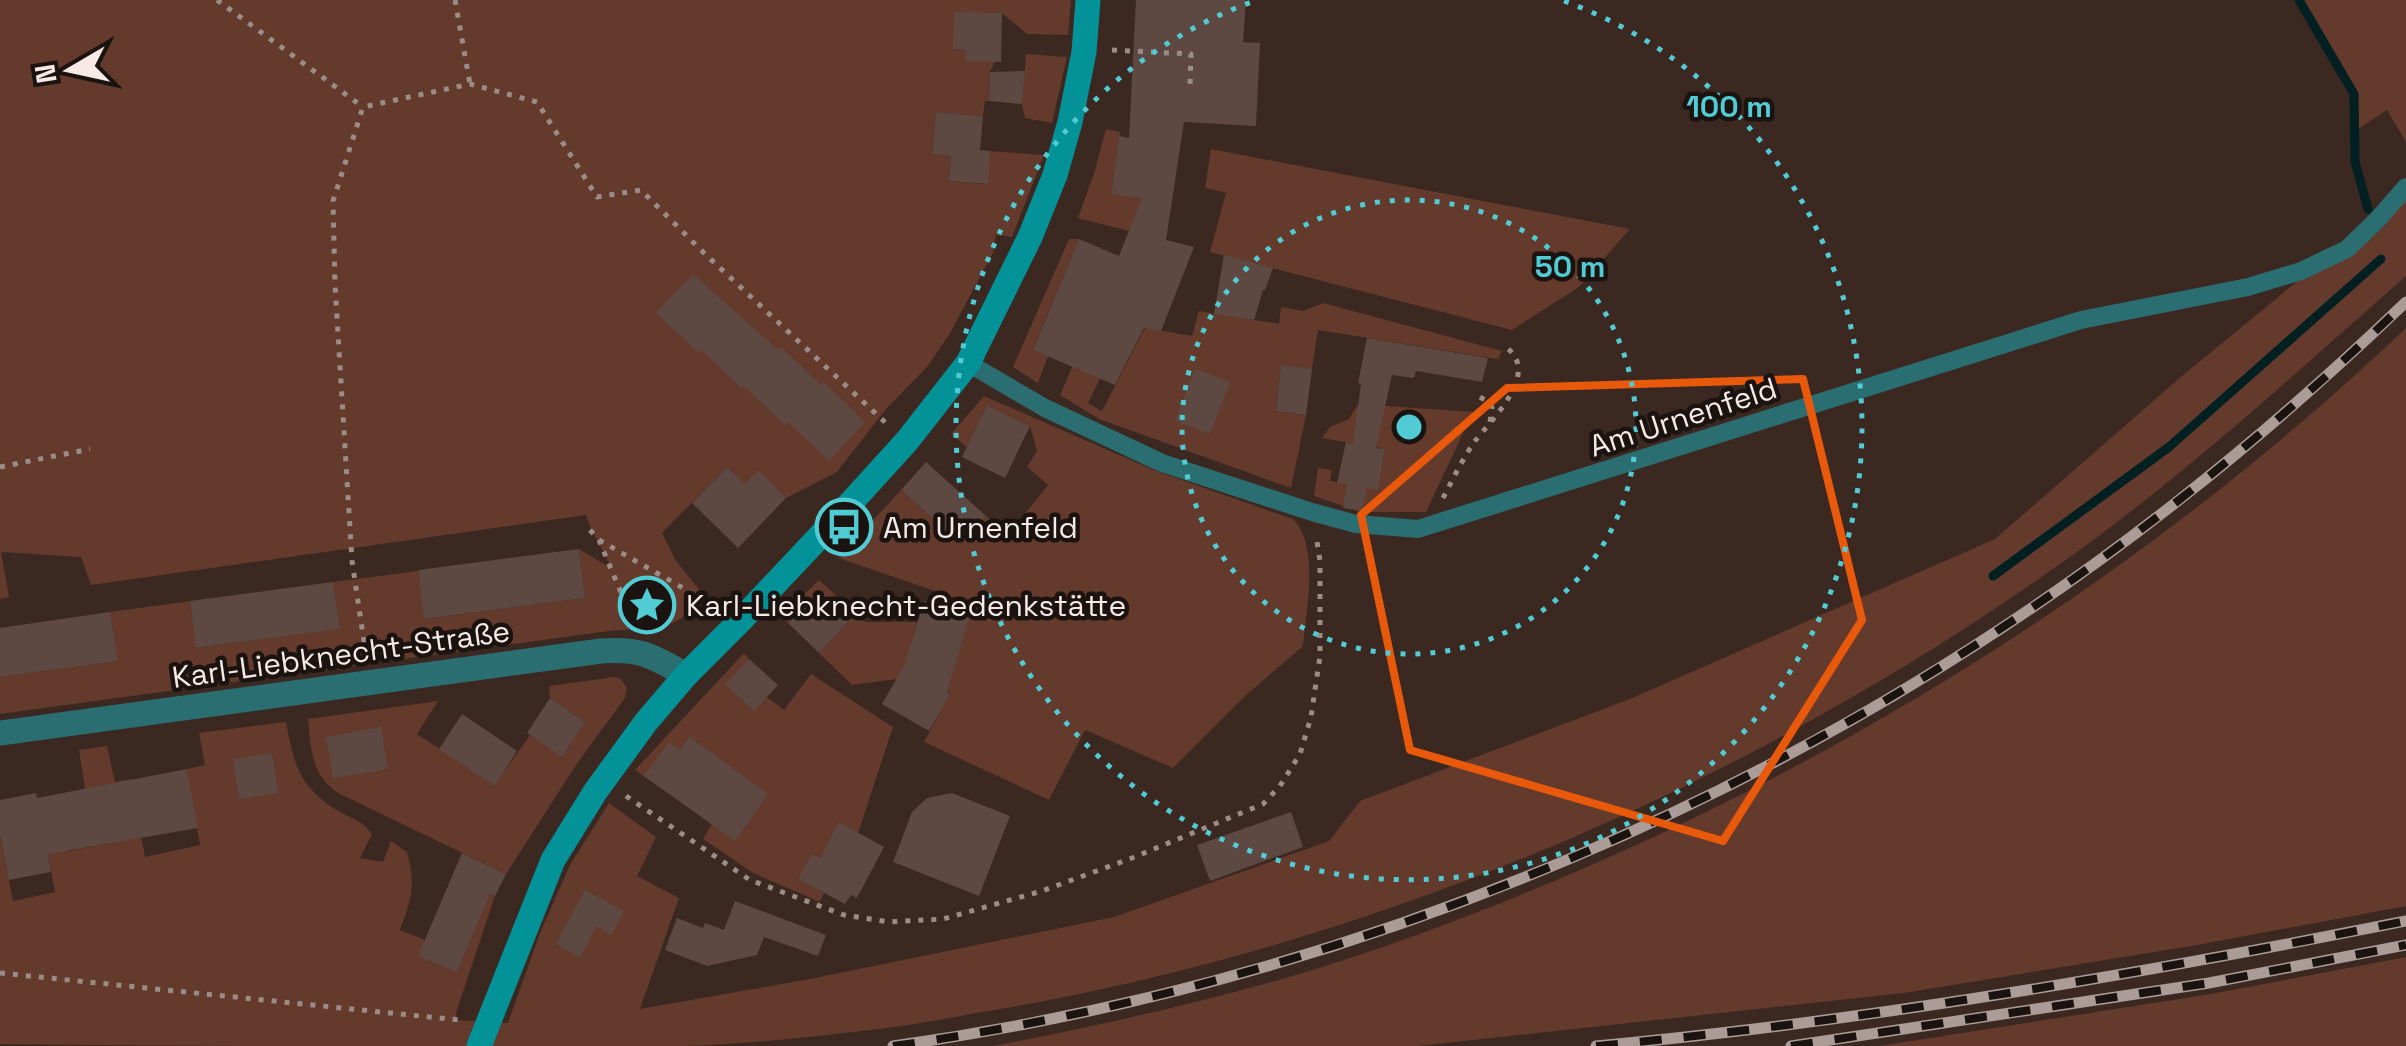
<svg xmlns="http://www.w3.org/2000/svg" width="2406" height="1046" font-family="'Space Grotesk',sans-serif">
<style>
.green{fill:#633a2b}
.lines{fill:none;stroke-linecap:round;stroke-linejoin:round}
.stream{stroke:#022022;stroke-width:9}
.building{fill:#5d4942}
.path{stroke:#9b8c86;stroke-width:5;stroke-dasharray:5 8;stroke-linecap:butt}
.lane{stroke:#2b6e72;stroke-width:18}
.street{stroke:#2b6e72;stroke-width:25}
.secondary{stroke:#049299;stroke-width:25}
.rail-casing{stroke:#ab9c97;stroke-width:11}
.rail{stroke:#1b1310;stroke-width:8;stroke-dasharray:22;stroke-linecap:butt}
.marked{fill:none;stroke:#e8590c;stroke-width:8;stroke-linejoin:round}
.ring{fill:none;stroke:#51ccd4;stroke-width:5;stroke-dasharray:5 10}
.labels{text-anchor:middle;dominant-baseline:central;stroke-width:9;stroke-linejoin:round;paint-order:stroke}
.street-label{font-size:30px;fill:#f7eae6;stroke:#1b1310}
.poi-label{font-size:30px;fill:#f7eae6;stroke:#1b1310;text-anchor:start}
.centre{fill:#51ccd4;stroke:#1b1310;stroke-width:5}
.ring-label{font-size:30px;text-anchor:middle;font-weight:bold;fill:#51ccd4;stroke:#1b1310;stroke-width:9;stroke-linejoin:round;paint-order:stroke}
</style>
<rect width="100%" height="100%" fill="#3a2821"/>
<!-- green -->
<g class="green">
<path d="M0,0H1071L1068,35L1027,34L1002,13L953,49L966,50V61L987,50H1001L990,72L989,101H985L983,116L936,112L932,154L951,156L949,181L987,184L990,151L1044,155L1012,237L996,235L993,253L949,335L927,367L886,409L837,472L786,498L758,471L745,484L727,467L662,533L676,561L699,589C690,635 644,627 609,631L0,714V677L117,661L110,612L190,601L197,648L339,629L333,582L418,571L425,619L585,598L579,549L611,568C603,549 592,534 586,515L91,585L81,557L1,552L9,597L0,599Z"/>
<polygon points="2299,0 2406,0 2406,142 2387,110 2355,131 2354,93"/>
<polygon points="1026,54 1067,57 1052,123 1025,118 1022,104"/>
<polygon points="1106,129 1120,132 1111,193 1172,203 1160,239 1078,218 1094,173"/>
<polygon points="1211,149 1630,229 1579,287 1512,330 1210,252 1226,193 1205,188"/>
<path d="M2406,192V276C2291,377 2178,482 2053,569C1739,790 1373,945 995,1010C956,1016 917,1025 878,1029C814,1037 748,1044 682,1046C595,1046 507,1046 420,1046C280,1046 140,1046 0,1044V835L13,901L55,892L38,801L57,797L68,851L112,843L85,789L79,750L107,746L115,782L131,779L145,857L200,845L187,769L205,765L199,733L286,722C294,766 300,788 340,812C352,818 365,823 372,834L360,858L383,862L391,841L407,852C416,886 412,898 400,930L425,940L457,972L481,915L472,885L495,896L456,1013V1020L508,1023L540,933L570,865L609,803L656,837L637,876L679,898L640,1009L810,979L1114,917L1329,841L1360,801L1632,698L1995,539L2182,376Z"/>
<polygon points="1069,239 1079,239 1033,349 1048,356 1038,383 1013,367"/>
<polygon points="1323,303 1502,351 1498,359 1318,330 1312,369 1281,366 1276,411 1306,415 1291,488 1099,419 1060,395 1096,312 1128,322 1088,403 1102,411 1145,328 1192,336 1199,311 1279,324 1281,307 1303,311"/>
<path d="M2406,328V906L2203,944L1904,993L1418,1046H993C1138,1018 1283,985 1422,933C1786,800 2125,595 2406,328Z"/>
<path d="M984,396L1156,471L1293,519C1320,546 1306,610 1303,646L1244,697L1173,768L1085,730L1049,800L924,742L950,693L904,667L897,679L852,685L819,653L848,622L818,593L788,623L781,617L819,580L865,622H917L911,643L957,657L973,604L838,558L901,490L961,544L986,516L1008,535L1048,485L1027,467L1037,451L1030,426L987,405L967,447L951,434Z"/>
<polygon points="1358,404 1473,412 1426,512 1361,512 1314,496 1318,468 1332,470 1330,481 1378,489 1385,449 1322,438 1330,427 1349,419"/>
<polygon points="744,653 749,659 726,684 767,697 784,710 811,674 893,727 858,833 839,823 820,858 799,879 824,893 820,902 753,873 703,839 712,824 635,770"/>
<path d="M614,677L621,679L627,688L625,698L576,765L506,874L340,794C311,777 311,749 308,719L438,701L417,734L495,785L530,735L562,756L585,722L550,698L549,686Z"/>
<polygon points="2406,957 2406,1046 1879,1046 2211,994"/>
</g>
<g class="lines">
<!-- stream -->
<g class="stream">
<polyline points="2299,0 2354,94 2355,162 2368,209"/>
<polyline points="1993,576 2169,447 2381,259"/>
</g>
</g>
<!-- building -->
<g class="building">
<polygon points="1136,0 1246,0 1243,42 1260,43 1256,126 1184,122 1166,240 1194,247 1161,331 1144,328 1115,385 1033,350 1079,239 1119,256 1142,198 1111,194 1119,136 1129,138"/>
<polygon points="954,12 1002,13 1001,62 965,61 966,50 953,49"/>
<polygon points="1025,71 1022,104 989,101 990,72"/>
<polygon points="936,112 983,116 980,150 990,151 988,184 949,181 951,156 932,154"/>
<polygon points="1224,255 1273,268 1265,290 1263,290 1254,320 1214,314"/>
<polygon points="693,274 778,350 781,347 821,385 824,382 865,422 829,461 788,422 785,425 744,386 741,388 702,350 699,353 656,313"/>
<polygon points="1367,338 1488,358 1482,382 1416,371 1414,378 1392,375 1376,448 1385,449 1378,490 1367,488 1362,511 1343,508 1347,484 1337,483 1346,442 1353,444 1361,384 1358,383"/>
<polygon points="1281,365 1312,369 1306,415 1276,411"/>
<polygon points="1195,369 1230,382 1210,434 1175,421"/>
<polygon points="987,405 1030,426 1005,478 962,457"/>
<polygon points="926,462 986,516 961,544 901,490"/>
<polygon points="727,467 745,484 758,470 786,498 738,548 692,503"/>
<polygon points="579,549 585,598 424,619 418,570"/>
<polygon points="333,582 340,629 196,648 190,601"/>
<polygon points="818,592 848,622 819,653 788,623"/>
<polygon points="924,601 970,615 947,692 950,694 929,731 882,704 904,666"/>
<polygon points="110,612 118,661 0,677 0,628"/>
<polygon points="749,659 778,685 754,711 725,684"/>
<polygon points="550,698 585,722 562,757 527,733"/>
<polygon points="462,714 517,751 495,786 439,749"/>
<polygon points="381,727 388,769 333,778 326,737"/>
<polygon points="690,737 768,794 735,841 644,776 669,742 680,750"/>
<polygon points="272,753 278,793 239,799 233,759"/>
<polygon points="187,769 198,828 48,854 51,872 9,880 0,835 0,800 36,793 37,798"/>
<polygon points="952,793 1010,816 979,896 893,862 912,812 927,798"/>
<polygon points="1291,812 1303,847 1210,881 1197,845"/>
<polygon points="839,822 884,847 857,898 851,895 845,904 798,879 812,854 820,858"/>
<polygon points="462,853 506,874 495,896 490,894 457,972 418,956"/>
<polygon points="585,890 624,911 611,935 596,926 580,958 556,944"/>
<polygon points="735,901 826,935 818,956 764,937 757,955 707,966 665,950 677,918 703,928 705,923 724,930"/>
</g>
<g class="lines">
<!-- path -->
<g class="path">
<polyline points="217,0 363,107"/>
<polyline points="455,0 470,84"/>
<polyline points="1112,50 1191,54 1190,85"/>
<polyline points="1480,397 1490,403 1492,408 1490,422"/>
<polyline points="0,467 90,449"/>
<path d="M1443,498C1453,479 1463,458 1475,441C1492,419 1543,371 1504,346"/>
<polyline points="590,530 599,540 635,626"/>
<polyline points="599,540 718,608"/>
<polyline points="366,655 352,561 335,285 333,201 363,107 470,84 537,102 597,197 641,190 703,252 887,424"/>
<polyline points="626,796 750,880 844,915 889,922 943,919 1042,891 1132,858 1263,804 1280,786 1300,754 1311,717 1320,656 1320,561 1316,535"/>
<polyline points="0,973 459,1020"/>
</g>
<!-- lane -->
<polyline class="lane" points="968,363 1045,408 1162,463 1312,512 1356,524 1418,529 2081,320 2248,287 2301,271 2347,249 2378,219 2406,187"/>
<!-- street -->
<path class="street" d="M0,733L601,651C641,648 652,656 686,675"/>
<!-- secondary -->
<polyline class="secondary" points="479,1046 553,860 595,792 646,722 686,675 740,621 836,519 907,441 968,363 1030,237 1055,175 1070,122 1084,52 1088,0"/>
<!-- rail casing -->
<g class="rail-casing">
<g id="rail">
<path d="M893,1046C1358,981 1810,791 2179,500C2258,438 2333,372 2406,302"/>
<path d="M1596,1046C1868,1021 2138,974 2406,921"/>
<polyline points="1791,1046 2209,983 2406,945"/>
</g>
</g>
<!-- rail -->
<use href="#rail" class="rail"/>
</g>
<!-- marked area -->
<path class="marked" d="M1803,379L1862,620L1723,841L1410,750L1361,515L1507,388Z"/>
<!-- distance rings -->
<g class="ring">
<circle cx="1409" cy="427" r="227"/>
<path d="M1564 1A453 453 0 1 1 1254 1"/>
</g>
<!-- icons -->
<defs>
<g id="bus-ring" transform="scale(2.875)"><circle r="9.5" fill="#1b1310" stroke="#51ccd4" stroke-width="1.5"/><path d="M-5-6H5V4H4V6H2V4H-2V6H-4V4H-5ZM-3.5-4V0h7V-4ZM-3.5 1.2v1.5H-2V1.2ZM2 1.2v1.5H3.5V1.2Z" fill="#51ccd4"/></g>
<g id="sight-ring" transform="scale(2.875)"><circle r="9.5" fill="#1b1310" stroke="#51ccd4" stroke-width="1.5"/><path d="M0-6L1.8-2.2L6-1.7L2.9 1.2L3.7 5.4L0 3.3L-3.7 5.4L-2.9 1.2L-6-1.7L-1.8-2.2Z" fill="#51ccd4"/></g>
</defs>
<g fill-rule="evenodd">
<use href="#bus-ring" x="844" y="527"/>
<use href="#sight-ring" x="647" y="605"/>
</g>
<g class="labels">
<!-- street labels -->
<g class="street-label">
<text transform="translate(1683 417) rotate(-18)">Am Urnenfeld</text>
<text transform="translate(341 654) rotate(-8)">Karl-Liebknecht-Straße</text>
</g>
<!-- poi labels -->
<g class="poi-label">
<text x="883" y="527">Am Urnenfeld</text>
<text x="686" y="605">Karl-Liebknecht-Gedenkstätte</text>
</g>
</g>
<circle cx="1409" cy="427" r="15" class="centre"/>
<g class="ring-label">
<text x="1729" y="117">100 m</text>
<text x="1570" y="277">50 m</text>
</g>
<!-- north arrow -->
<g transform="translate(70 70) rotate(261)" stroke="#1b1310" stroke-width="8" paint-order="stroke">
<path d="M0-8L18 38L0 25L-18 38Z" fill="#f7eae6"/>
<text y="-15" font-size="28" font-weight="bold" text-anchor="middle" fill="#f7eae6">N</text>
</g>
</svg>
